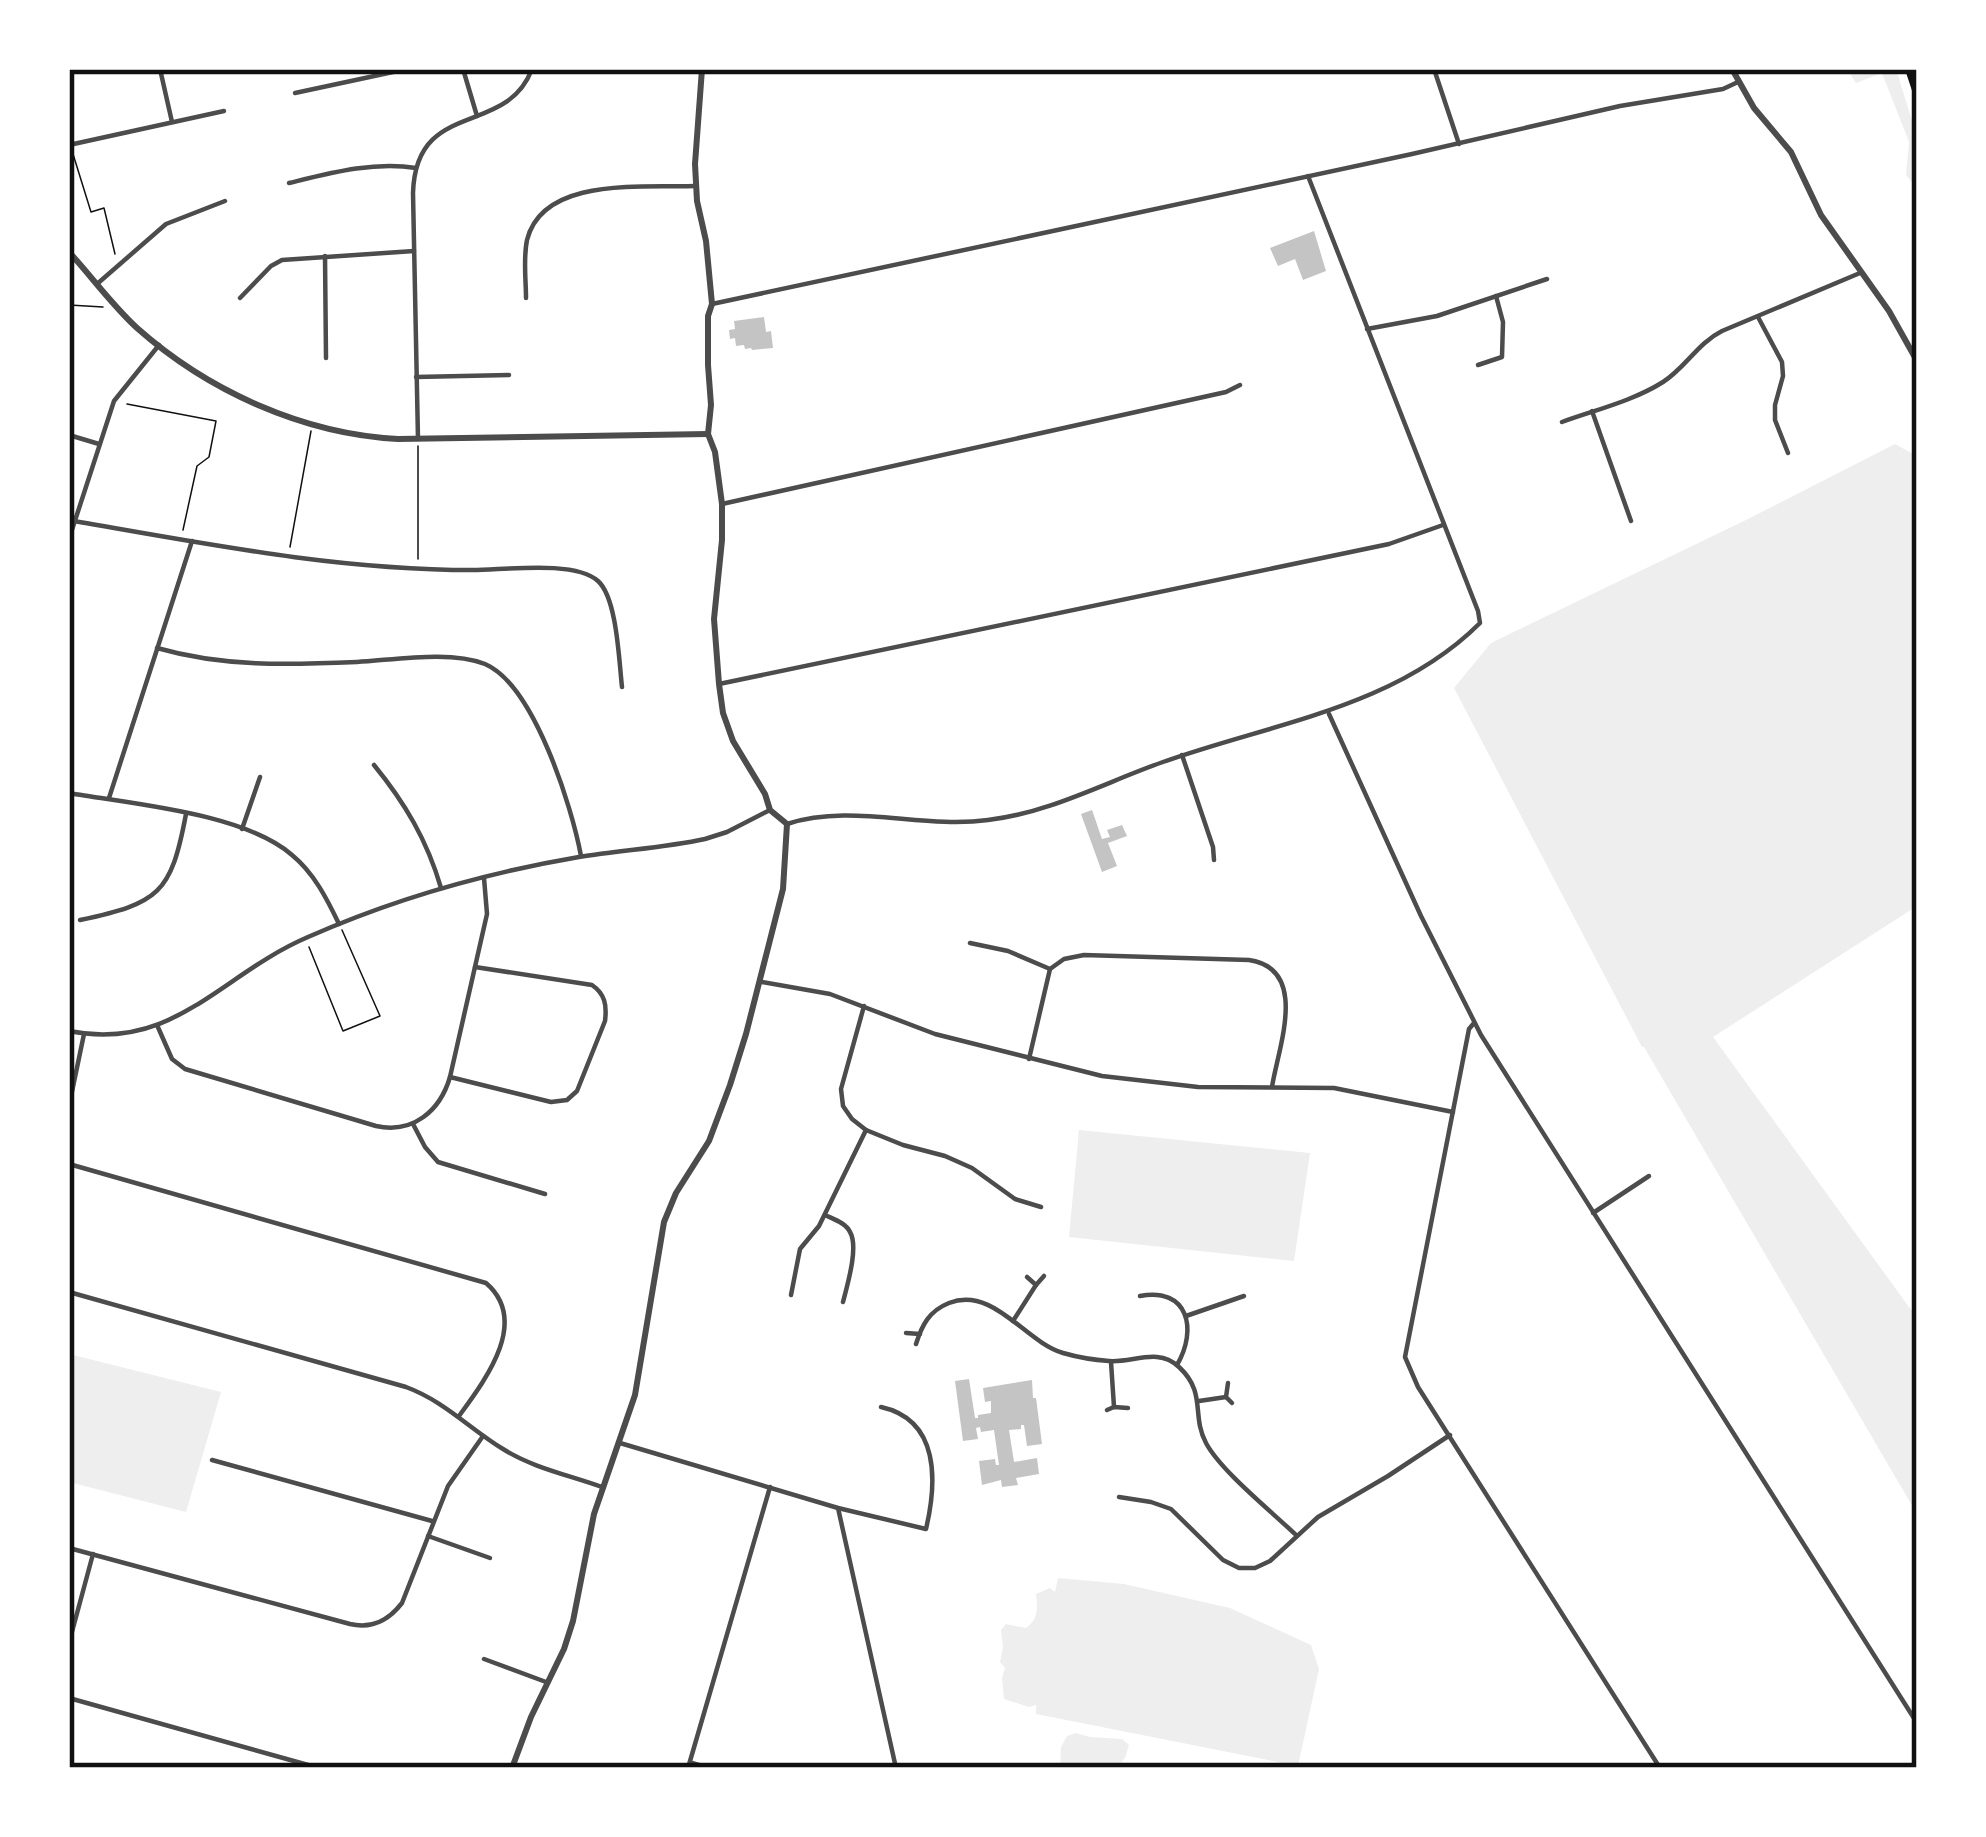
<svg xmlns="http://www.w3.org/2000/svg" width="1986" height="1837" font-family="'PT Sans Narrow',sans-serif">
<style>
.green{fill:#eee}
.building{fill:#c4c4c4}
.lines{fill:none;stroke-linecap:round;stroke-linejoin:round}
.path{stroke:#111;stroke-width:1.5}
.minor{stroke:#4c4c4c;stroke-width:4.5}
.tertiary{stroke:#4c4c4c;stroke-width:6}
.primary{stroke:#111;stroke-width:8}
.neatline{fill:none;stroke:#111;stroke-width:4.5}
</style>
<rect width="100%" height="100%" fill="#fff"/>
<!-- green -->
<g class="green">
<polygon points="1847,69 1896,69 1917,137 1917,188 1906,175 1909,142 1882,73 1856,83"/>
<polygon points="1895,444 1917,456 1917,906 1713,1037 1917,1318 1917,1514 1644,1047 1642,1047 1454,688 1491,643 1748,519"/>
<polygon points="1079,1130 1310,1153 1294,1261 1069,1237"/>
<polygon points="69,1354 221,1392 186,1512 69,1482"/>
<path d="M1058,1578L1124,1584L1230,1608L1311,1645L1319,1669L1298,1766L1036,1714V1705L1029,1707L1004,1699L1002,1678L1005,1668L1000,1662L1003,1647L1001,1630L1006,1624L1026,1628C1038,1619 1038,1609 1036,1594L1050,1588L1055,1592Z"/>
<polygon points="1076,1733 1090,1737 1122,1739 1129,1745 1125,1758 1116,1768 1060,1768 1061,1747 1067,1736"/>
</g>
<!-- building -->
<g class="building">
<polygon points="1314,231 1326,271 1303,280 1295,259 1278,266 1270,248"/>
<polygon points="764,317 766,332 771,331 773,348 752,350 751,348 745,349 744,345 736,346 735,338 730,339 729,330 735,329 734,321"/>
<polygon points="1092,810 1102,839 1110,837 1107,830 1122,825 1127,836 1108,843 1117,866 1102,872 1081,814"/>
<polygon points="969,1379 975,1418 978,1418 978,1415 991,1413 991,1401 985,1402 983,1388 1032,1380 1033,1398 1036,1398 1042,1444 1027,1446 1024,1425 1021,1425 1021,1429 1009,1430 1014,1462 1037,1458 1039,1474 1016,1478 1018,1485 1002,1487 1001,1480 982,1485 979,1461 995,1459 996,1465 999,1465 994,1430 981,1432 980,1427 976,1428 978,1439 963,1441 955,1381"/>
</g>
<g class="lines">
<!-- path -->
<g class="path">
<polyline points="73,154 91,212 104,208 115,254"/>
<polyline points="69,305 103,307"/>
<polyline points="127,404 216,421 209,457 197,466 183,530"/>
<polyline points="418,446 418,559"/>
<polyline points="290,547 311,431"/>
<polyline points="309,947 343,1031 380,1016 342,930"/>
</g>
<!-- minor -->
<g class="minor">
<polyline points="160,69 172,122"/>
<polyline points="463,69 477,116"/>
<polyline points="1434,69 1459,144"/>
<polyline points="295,93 407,69"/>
<polyline points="69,145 224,111"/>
<path d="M289,183C330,173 374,161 416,168"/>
<polyline points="325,256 326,358"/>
<polyline points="97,284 166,224 225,201"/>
<polyline points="240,298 271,266 282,260 414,251"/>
<path d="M526,298C526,279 523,259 527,240C543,176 644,188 696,186"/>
<polyline points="712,304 1412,154 1620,106 1723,89 1738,82"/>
<polyline points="1758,317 1782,362 1783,376 1775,405 1775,420 1788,453"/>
<polyline points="1367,329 1437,316 1547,279"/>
<polyline points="1478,365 1502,357 1503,322 1496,296"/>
<polyline points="416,377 509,375"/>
<polyline points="1592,411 1631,521"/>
<path d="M1562,422C1595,410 1633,401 1663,382C1685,368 1698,343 1722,331L1860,273"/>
<polyline points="69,435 99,444"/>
<path d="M418,439L413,193C416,98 506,138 532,69"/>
<polyline points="722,504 1226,392 1240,385"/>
<path d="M74,521C207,544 338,570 473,570C504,570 575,560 598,581C617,598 619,661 622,687"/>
<polyline points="69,539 114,401 159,345"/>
<path d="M157,648C223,667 288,665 357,662C394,660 450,650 485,664C534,685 572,807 581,856"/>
<polyline points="719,684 1389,544 1443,525"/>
<polyline points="1329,714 1421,916 1481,1035 1917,1723"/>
<polyline points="1182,755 1213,847 1214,860"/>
<path d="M374,765C405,803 427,840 441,888"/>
<path d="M69,793C131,804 244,813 292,855C314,873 327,899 339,924"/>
<polyline points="109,798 192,541"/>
<path d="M787,824C852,803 921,829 988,820C1049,813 1106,782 1163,762C1272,723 1395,708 1480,623L1478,611L1308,176"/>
<polyline points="242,829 260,777"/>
<path d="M80,920C159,903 171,894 186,814"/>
<polyline points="970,943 1008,951 1050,969"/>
<polyline points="762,982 830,994 935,1034 1102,1076 1198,1087 1334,1088 1453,1112"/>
<polyline points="864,1006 841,1089 843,1106 852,1119 866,1130 903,1145 945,1156 972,1168 1015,1199 1041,1207"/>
<polyline points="1474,1023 1469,1029 1405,1357 1418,1387 1660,1768"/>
<path d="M157,1025L172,1059L185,1069L376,1126C413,1134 440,1111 450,1077L487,914L484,878"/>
<path d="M69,1031C174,1052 221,974 308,937C394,899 485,873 579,857C621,850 664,848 705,839L727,832L770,810"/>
<path d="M1029,1059L1050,969L1064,959L1084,955L1249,960C1310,969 1278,1048 1272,1087"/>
<path d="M450,1077L551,1102L567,1100L577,1091L605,1021C607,1005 605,994 592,985L475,967"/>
<polyline points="69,1106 84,1034"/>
<polyline points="413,1124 425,1147 438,1162 545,1194"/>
<path d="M69,1164L486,1283C530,1321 486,1379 459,1416"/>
<polyline points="1593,1213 1649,1176"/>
<path d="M825,1215C833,1219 846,1223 850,1232C859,1247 847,1286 843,1302"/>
<polyline points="1027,1277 1036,1285 1044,1276"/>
<path d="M69,1292L406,1387C444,1401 470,1429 503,1449C533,1468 569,1475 602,1487"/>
<polyline points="791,1295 800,1249 819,1226 866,1130"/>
<path d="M1140,1296C1188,1287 1198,1329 1177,1365"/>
<polyline points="1186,1316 1244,1296"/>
<polyline points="1013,1321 1036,1285"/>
<polyline points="906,1333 920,1334"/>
<path d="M916,1344C922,1325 929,1311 949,1303C994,1286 1025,1342 1063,1353C1077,1357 1094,1360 1109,1361C1133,1363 1158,1347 1179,1367C1207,1393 1191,1415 1206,1443C1221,1471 1271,1511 1296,1535"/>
<polyline points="1111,1362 1114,1407"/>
<polyline points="1228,1383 1226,1397 1232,1403"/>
<polyline points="1199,1401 1226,1397"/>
<polyline points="1107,1410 1114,1407 1128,1408"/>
<path d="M620,1443L838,1508L926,1529C937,1482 940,1420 881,1407"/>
<polyline points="212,1460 432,1521"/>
<polyline points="1119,1497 1151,1502 1171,1509 1223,1560 1239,1568 1255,1568 1270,1561 1318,1517 1388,1476 1450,1435"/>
<polyline points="838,1508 896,1768"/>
<polyline points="428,1536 490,1558"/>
<path d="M69,1548L350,1624C372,1629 388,1621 402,1603L448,1486L483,1436"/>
<polyline points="69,1643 93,1554"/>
<polyline points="484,1659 546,1682"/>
<polyline points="69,1698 319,1768"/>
<polyline points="692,1763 709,1768"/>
<polyline points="688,1768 770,1487"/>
</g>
<!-- tertiary -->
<g class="tertiary">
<polyline points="1732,69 1754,108 1791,152 1821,215 1889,311 1917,361"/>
<path d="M69,252C92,277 112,305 137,328C208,391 303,434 398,439L708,434"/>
<polyline points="512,1768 531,1717 564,1649 573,1621 594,1514 635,1395 664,1222 676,1193 709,1141 730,1085 746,1034 783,889 787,824 770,810 765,794 733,741 723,713 719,684 714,619 722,540 722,504 715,452 708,434 711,405 708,365 708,316 712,304 706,241 697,201 695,164 702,69"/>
</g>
<!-- primary -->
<polyline class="primary" points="1909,69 1917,93"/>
</g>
<!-- border -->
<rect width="1986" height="1837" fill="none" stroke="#ffffff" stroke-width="144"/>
<rect x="72" y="72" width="1842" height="1693" class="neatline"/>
</svg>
